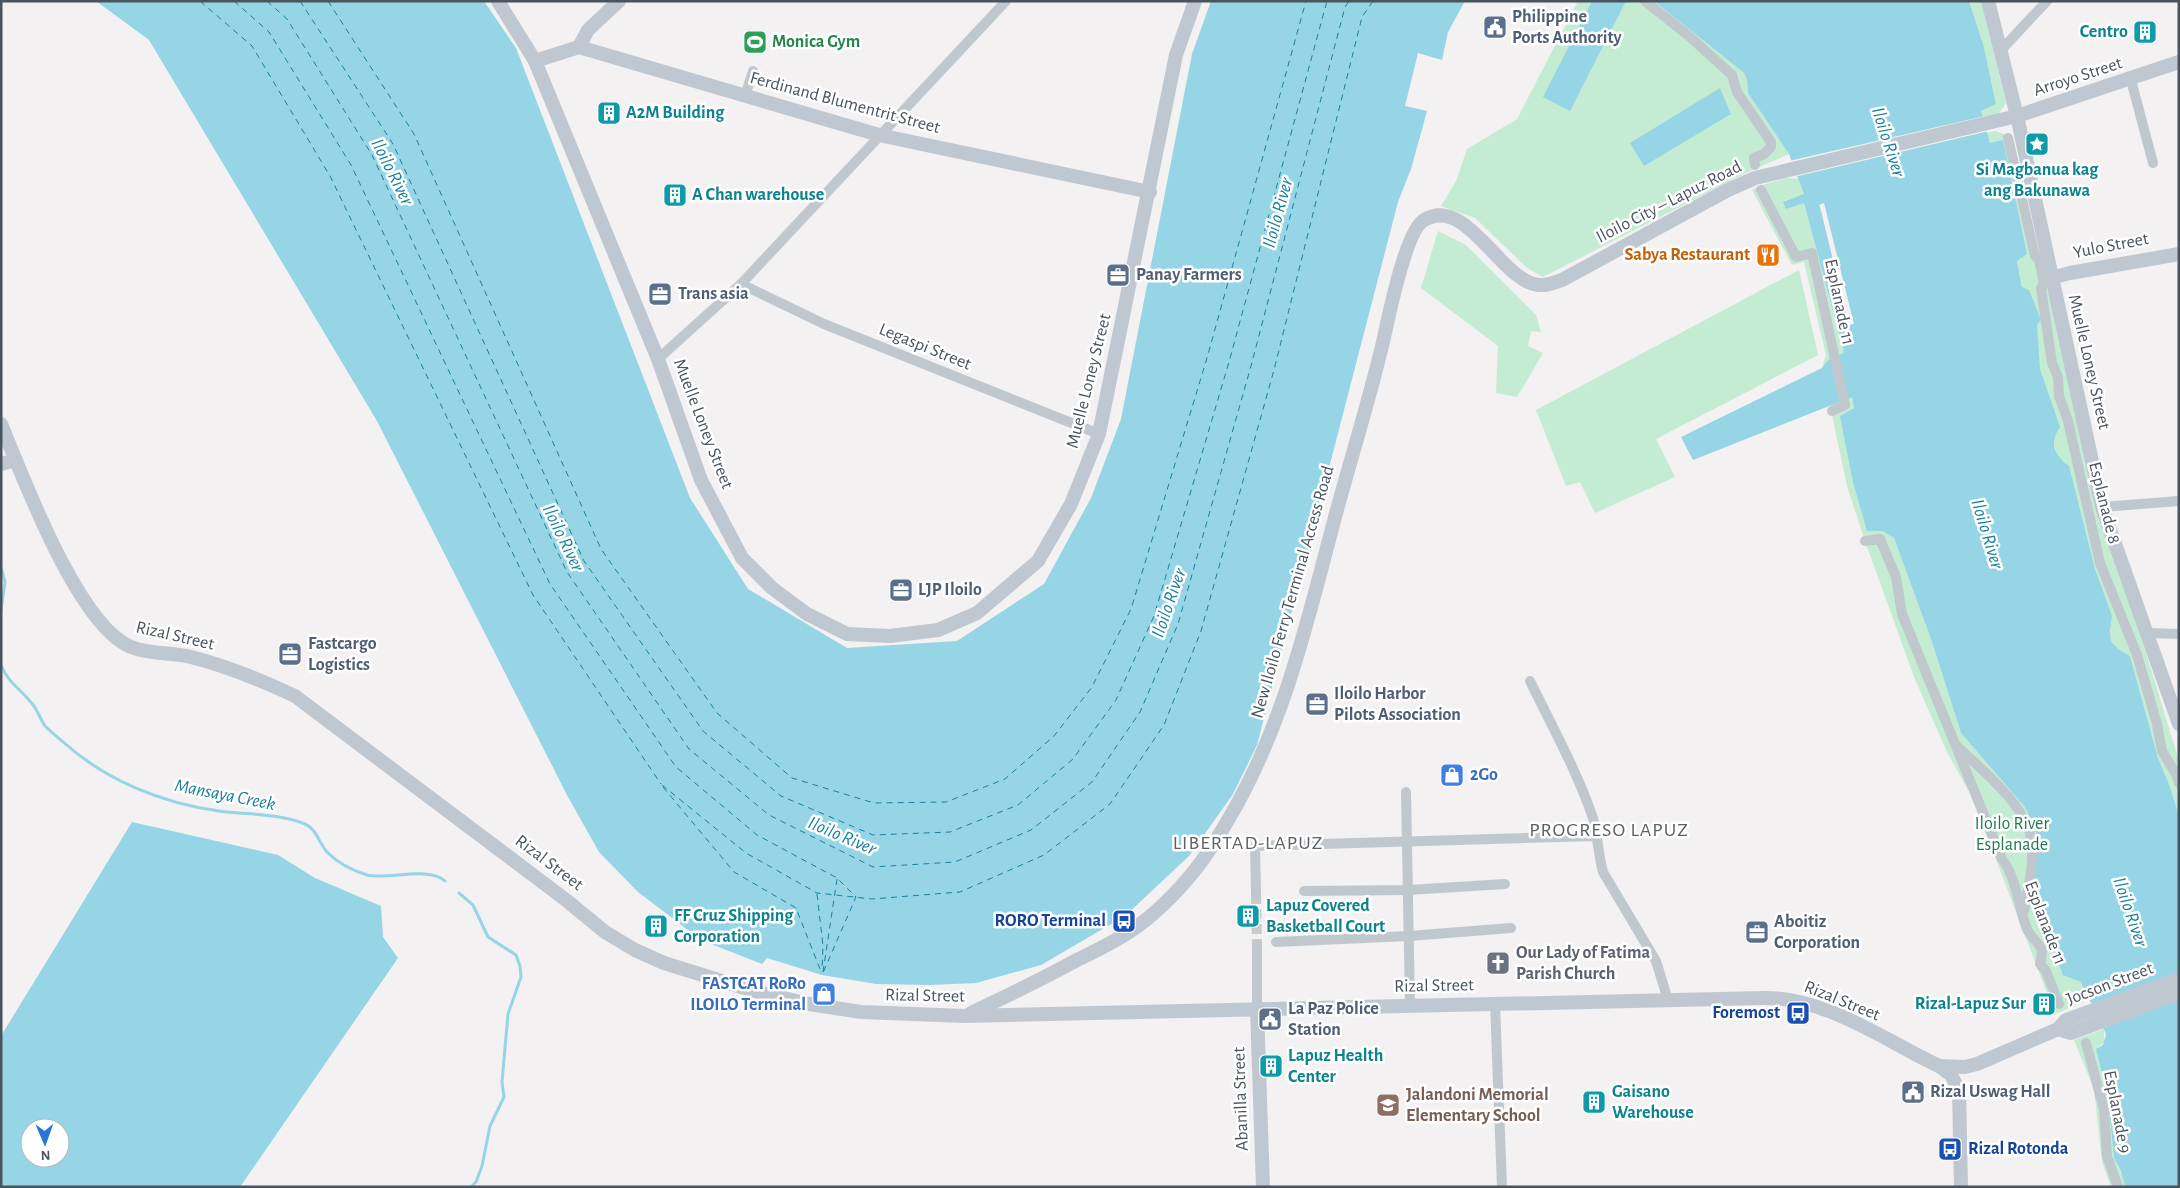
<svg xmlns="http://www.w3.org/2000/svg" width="2180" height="1188" font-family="'Alegreya Sans',sans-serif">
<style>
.green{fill:#c4ecd3}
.water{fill:#95d5e5;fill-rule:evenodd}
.pier{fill:#f3f1f1}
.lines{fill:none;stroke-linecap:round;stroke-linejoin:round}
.stream{stroke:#95d5e5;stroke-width:3}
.ferry{stroke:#19809b;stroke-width:1;stroke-dasharray:6 5;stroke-linecap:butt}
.street-tunnel{stroke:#c9cacc;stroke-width:10;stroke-dasharray:10 5;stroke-linecap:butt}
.street{stroke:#c0c8ce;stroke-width:10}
.secondary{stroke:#bfc8d1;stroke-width:14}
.labels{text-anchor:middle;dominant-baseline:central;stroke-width:5;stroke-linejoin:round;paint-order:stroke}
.service-label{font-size:18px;font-weight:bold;fill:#4e5e75;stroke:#fff;text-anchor:start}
.culture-label{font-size:18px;font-weight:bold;fill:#0d838f;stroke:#fff;text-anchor:start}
.leisure-label{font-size:18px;font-weight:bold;fill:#27864d;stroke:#fff;text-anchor:start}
.street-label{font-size:18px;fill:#4a545d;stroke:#fff}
.food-label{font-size:18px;font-weight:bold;fill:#c56008;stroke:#fff;text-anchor:end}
.shop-label{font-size:18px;font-weight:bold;fill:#366cbe;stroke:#fff;text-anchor:start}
.park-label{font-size:18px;fill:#207a4c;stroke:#fff}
.transit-label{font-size:18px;font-weight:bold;fill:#164399;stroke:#fff;text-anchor:end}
.worship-label{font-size:18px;font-weight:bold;fill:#5b616d;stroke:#fff;text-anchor:start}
.education-label{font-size:18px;font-weight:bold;fill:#785e54;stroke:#fff;text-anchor:start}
.water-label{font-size:19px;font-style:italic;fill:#19809b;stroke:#fff}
.quarter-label{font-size:20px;letter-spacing:1px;fill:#5e6165;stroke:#fff}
</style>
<rect width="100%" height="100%" fill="#f3f1f1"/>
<!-- green -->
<g class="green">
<polygon points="1578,1 1654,1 1744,73 1747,80 1748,93 1789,154 1746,173 1543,277 1527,268 1475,218 1441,206 1456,181 1467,149 1517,119"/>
<polygon points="1969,1 1981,1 2006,103 1997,116 1983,118 1981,111 1996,103 1984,47"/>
<path d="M1995,131L2013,137L2038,253L2140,633L2179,761V816L2169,784L2158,758L2130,656L2117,648L2111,641L2110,623L2102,614L2074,490C2066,484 2053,448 2054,438L2017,261L2003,140L1990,144L1987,133Z"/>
<polygon points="1786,178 1800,179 1804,195 1784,201 1804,203 1844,354 1854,408 1841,416 1853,483 1867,531 1882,531 1894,538 1932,642 1961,733 2024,806 2035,826 2038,844 2034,882 2091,999 2055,1014 1972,797 1947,752 1914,677 1865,541 1847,486 1822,368 1826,355 1804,262 1792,265 1752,190 1762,185"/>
<polygon points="1438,231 1466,245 1536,315 1541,332 1531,331 1528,346 1543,353 1517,397 1496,393 1498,346 1421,288"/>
<polygon points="1799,270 1818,355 1656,439 1675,477 1595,513 1580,482 1566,486 1536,410"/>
<polygon points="2104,1029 2104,1042 2096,1049 2107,1054 2114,1158 2121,1171 2125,1187 2111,1187 2102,1162 2094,1089 2074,1040"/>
</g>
<!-- water -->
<g class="water">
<polygon points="96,1 484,1 516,48 690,498 748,589 847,648 957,641 1044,584 1091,498 1121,419 1192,54 1211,1 1465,1 1448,32 1442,60 1418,53 1405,106 1427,111 1411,169 1398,202 1257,745 1233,794 1189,856 1125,916 1041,965 976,983 930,985 876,984 822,975 767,958 762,964 701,940 638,892 599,852 568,797 377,421 149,40"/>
<polygon points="1592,1 1626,1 1570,111 1543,97"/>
<path d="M1654,1H1969L1984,47L1996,104L1981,111L1990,143L2003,140L2027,254L2017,261L2022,287L2029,290L2041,320L2037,325L2040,369L2060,427C2049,443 2054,455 2069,466L2095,569L2112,616L2110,630L2111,641L2117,648L2130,656L2158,758L2169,784L2179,816V1187H2125L2121,1171L2114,1158L2108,1096L2096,1049L2103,1045L2106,1034L2081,982L2063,975L2036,905L2034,882L2038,844L2035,826L2024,806L1961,733L1932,642L1894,538L1882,531H1867L1853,483L1840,416L1854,408L1852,397L1693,460L1681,437L1822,368L1830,358L1844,353L1804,203L1786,209L1783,202L1804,194L1789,154L1748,93L1747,80L1744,73Z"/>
<polygon points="1720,88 1731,114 1644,166 1630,143"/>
<path d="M132,822L278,855L315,878L381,906L383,937L398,958L240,1187H1V1036ZM30,1128H60V1158H30Z"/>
</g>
<!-- pier -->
<g class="pier">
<polygon points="1985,116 1989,131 1794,177 1789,161"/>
<polygon points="1824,203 1854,324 1849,325 1820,207 1819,205"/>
</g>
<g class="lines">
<!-- stream -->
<g class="stream">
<polyline points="1,568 5,582 1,610"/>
<path d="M1,665C8,683 23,691 34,706C38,712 41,720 45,726C50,731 56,736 62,741C105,780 161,803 219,811C247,815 278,813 305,824C317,829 319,844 328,853C338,863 354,871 367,875C388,880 428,866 445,881"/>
<polyline points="459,893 473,905 488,937 516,955 520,966 521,977 508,1014 502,1082 504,1097 490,1126 482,1166 476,1182 471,1187"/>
</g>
<!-- ferry -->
<g class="ferry">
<polyline points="200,1 252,46 330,176 533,595 661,784"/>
<polyline points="234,1 269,32 351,165 550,584 676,767 757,835 837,878 856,897 822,975"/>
<polyline points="267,1 287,19 372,155 567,572 689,749 769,815 873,867 955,862 1031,830 1092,782 1140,712 1178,624 1251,366 1345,7 1349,1"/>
<polyline points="300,1 393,144 584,561 703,731 781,796 873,835 950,832 1018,805 1073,759 1116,700 1154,616 1229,362 1327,1"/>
<polyline points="328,1 414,134 601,549 717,713 792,778 874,803 946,802 1005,779 1054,736 1092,687 1131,609 1207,358 1306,1"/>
<polyline points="662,785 746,853 817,893 872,899 960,892 1044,855 1110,804 1164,725 1201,631 1274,370 1362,17 1373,1"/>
<polyline points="663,787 734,872 796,908 822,974"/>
<polyline points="817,894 823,946 822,969"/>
<polyline points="823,972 837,879"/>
</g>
<!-- street-tunnel -->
<polyline class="street-tunnel" points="1256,894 1257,946"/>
<!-- street -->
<g class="street">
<polyline points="1645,1 1689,36 1732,75 1737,92 1771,142 1771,147 1764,154 1754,158 1755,165"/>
<polyline points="2002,49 2047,1"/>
<polyline points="2131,80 2153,163"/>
<polyline points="745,96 753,71"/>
<polyline points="2008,138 2035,256 2039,259 2044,284 2041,288 2052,363 2058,377 2059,396 2068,421 2100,563 2137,655 2157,724 2162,751 2176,774 2179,783"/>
<polyline points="1761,190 1796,257 1812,253 1845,405 1832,411"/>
<polyline points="741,284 824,324 1099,434"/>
<polyline points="658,359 741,284 1006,1"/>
<polyline points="2102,507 2179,501"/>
<path d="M1865,541L1880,539L1896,577L1902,614L2002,859C2017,878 2018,907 2027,929C2030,936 2037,941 2041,948C2043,952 2041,959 2040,964L2046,971L2059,1004"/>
<polyline points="2148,633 2179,634"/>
<path d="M1530,681C1552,726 1577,771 1593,818C1598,836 1598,854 1603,872L1656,961L1668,1000"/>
<path d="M1958,747C1982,770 2026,805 2031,839C2035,863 2028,888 2024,911"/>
<polyline points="1406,792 1410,1005"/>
<polyline points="1304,891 1408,890 1505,884"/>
<polyline points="1256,894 1255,846 1596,836"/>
<polyline points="1276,942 1409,936 1511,928"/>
<polyline points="1495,1004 1502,1187"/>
<polyline points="1257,1010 1257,946"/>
<polyline points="2086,1043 2104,1110 2107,1156 2118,1187"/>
</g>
<!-- secondary -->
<g class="secondary">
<polyline points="498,1 535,61 658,359 701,480 742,558 772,588 807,614 847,634 890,636 938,630 977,613 1038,561 1071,504 1099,434 1176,55 1195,1"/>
<polyline points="1988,1 2017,116 2102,507 2179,724"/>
<polyline points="579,47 588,30 619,1"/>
<polyline points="535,61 579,47 879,135 1150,192"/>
<polyline points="2051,278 2070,273 2179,254"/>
<path d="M1,424C23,477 78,626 131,647C151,655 172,652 191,657C227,666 261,680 295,696L566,900L605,932L635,950L664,963L754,991L809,1004L861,1012L965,1016L1763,998C1826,997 1884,1040 1939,1066L1951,1075L1959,1090L1961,1187"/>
<polyline points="1,464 16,460"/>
<polyline points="1257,1010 1263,1187"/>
<path d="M971,1013C1007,996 1042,979 1077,960C1104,947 1132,933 1154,913C1167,902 1179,889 1190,876C1204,860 1217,839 1228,820C1283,728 1308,620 1335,517C1351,458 1369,401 1383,342C1388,319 1406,230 1424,220C1467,194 1502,284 1540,285C1548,286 1555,282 1562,280L1728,190L1755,178L2017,116L2179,62"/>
<polyline points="2058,1029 2071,1033 2179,993"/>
<polyline points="1939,1066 1965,1067 1977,1064 2058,1029 2066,1020 2179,979"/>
</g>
</g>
<!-- icons -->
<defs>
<g id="civic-square" transform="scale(1.25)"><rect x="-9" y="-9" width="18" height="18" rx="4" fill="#5c6f8a" stroke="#fff"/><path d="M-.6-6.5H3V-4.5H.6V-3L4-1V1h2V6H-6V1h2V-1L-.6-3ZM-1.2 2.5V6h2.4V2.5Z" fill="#fff"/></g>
<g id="building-square" transform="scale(1.25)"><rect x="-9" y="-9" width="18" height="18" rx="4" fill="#0f9aa8" stroke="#fff"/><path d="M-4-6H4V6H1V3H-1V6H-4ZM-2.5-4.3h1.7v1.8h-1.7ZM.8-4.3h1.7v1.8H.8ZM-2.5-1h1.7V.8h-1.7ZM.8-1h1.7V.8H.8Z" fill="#fff"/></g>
<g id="stadium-square" transform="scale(1.25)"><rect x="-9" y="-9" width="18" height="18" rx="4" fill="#2e9e5b" stroke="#fff"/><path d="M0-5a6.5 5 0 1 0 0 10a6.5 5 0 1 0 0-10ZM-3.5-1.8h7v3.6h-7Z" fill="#fff"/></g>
<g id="sight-square" transform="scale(1.25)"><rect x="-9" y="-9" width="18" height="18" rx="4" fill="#0f9aa8" stroke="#fff"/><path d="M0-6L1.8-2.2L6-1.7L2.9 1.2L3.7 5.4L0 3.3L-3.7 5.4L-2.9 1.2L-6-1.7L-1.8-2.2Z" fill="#fff"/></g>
<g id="restaurant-square" transform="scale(1.25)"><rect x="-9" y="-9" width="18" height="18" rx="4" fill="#e8710a" stroke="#fff"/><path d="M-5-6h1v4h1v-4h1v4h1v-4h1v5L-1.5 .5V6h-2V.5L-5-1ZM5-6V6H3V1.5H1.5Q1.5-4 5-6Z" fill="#fff"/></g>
<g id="office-square" transform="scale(1.25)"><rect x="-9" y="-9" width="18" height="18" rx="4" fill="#5c6f8a" stroke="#fff"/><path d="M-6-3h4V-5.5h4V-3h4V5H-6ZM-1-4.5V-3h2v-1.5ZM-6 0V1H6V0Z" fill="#fff"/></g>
<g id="shop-square" transform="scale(1.25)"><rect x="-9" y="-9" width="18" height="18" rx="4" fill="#3f7fe0" stroke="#fff"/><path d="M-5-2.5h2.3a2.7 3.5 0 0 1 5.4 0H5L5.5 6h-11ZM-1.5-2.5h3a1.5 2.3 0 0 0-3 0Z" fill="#fff"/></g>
<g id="bus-square" transform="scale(1.25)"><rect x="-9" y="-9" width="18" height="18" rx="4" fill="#1a4fb4" stroke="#fff"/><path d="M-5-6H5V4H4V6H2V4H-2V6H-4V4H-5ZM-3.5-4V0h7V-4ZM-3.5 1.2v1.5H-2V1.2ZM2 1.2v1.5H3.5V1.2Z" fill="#fff"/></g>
<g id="church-square" transform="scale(1.25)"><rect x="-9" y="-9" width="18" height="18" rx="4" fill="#6b7280" stroke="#fff"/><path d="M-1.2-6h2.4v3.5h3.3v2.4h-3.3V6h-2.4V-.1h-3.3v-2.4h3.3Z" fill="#fff"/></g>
<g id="school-square" transform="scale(1.25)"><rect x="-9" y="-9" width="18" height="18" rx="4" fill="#8d6e63" stroke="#fff"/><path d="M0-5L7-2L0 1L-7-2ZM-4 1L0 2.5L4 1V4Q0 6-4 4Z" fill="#fff"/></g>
</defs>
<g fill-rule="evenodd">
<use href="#civic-square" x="1495" y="27"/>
<use href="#building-square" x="2145" y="32"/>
<use href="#stadium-square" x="755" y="42"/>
<use href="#building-square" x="609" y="113"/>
<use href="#sight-square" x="2037" y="144"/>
<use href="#building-square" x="675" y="195"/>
<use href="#restaurant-square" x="1768" y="255"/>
<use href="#office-square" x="1118" y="275"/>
<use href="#office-square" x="660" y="294"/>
<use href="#office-square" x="901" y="590"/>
<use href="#office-square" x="290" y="654"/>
<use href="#office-square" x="1317" y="704"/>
<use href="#shop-square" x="1452" y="775"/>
<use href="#building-square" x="1248" y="916"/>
<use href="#bus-square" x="1124" y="921"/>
<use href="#building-square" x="656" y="926"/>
<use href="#office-square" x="1757" y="932"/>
<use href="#church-square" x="1498" y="963"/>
<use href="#shop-square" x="824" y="994"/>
<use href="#building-square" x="2044" y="1004"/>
<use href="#bus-square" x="1798" y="1013"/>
<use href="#civic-square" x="1270" y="1019"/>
<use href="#building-square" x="1271" y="1066"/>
<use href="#civic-square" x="1913" y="1092"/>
<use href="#building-square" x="1594" y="1102"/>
<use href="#school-square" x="1388" y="1105"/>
<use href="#bus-square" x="1950" y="1149"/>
</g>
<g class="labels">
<!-- service labels -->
<g class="service-label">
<text x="1512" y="17">Philippine<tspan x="1512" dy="21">Ports Authority</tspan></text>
<text x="1136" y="275">Panay Farmers</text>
<text x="678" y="294">Trans asia</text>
<text x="918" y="590">LJP Iloilo</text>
<text x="308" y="644">Fastcargo<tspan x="308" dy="21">Logistics</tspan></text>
<text x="1334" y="694">Iloilo Harbor<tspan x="1334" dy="21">Pilots Association</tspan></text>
<text x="1774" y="922">Aboitiz<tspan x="1774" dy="21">Corporation</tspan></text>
<text x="1288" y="1009">La Paz Police<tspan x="1288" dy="21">Station</tspan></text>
<text x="1930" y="1092">Rizal Uswag Hall</text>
</g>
<!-- culture labels -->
<g class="culture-label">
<text x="2128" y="32" text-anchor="end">Centro</text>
<text x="626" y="113">A2M Building</text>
<text x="2037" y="170" text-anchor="middle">Si Magbanua kag<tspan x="2037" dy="21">ang Bakunawa</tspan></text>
<text x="692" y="195">A Chan warehouse</text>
<text x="1266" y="906">Lapuz Covered<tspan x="1266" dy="21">Basketball Court</tspan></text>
<text x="674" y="916">FF Cruz Shipping<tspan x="674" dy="21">Corporation</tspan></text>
<text x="2026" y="1004" text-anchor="end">Rizal-Lapuz Sur</text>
<text x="1288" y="1056">Lapuz Health<tspan x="1288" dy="21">Center</tspan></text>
<text x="1612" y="1092">Gaisano<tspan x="1612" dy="21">Warehouse</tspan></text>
</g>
<!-- leisure labels -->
<g class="leisure-label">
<text x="772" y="42">Monica Gym</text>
</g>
<!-- street labels -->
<g class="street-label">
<text transform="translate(2078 77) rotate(-18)">Arroyo Street</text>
<text transform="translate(845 103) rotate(15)">Ferdinand Blumentrit Street</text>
<text transform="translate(1669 202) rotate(-27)">Iloilo City – Lapuz Road</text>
<text transform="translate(2111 246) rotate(-11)">Yulo Street</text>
<text transform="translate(1839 302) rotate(78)">Esplanade 11</text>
<text transform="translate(925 347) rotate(22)">Legaspi Street</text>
<text transform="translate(2089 362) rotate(77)">Muelle Loney Street</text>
<text transform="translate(1089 381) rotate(-76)">Muelle Loney Street</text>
<text transform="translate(703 424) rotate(69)">Muelle Loney Street</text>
<text transform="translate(2104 503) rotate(76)">Esplanade 8</text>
<text transform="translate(1293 592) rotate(-74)">New Iloilo Ferry Terminal Access Road</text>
<text transform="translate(175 636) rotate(13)">Rizal Street</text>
<text transform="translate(549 863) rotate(37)">Rizal Street</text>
<text transform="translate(2045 923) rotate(69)">Esplanade 11</text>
<text transform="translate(2110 984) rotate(-21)">Jocson Street</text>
<text transform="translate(1434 986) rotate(-1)">Rizal Street</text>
<text transform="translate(925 996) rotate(1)">Rizal Street</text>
<text transform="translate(1842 1001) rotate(22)">Rizal Street</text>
<text transform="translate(1241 1099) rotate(-92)">Abanilla Street</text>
<text transform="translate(2117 1112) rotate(79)">Esplanade 9</text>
</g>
<!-- food labels -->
<g class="food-label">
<text x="1750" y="255">Sabya Restaurant</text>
</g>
<!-- shop labels -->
<g class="shop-label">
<text x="1470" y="775">2Go</text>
<text x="806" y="984" text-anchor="end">FASTCAT RoRo<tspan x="806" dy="21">ILOILO Terminal</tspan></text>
</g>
<!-- park labels -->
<g class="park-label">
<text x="2012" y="824">Iloilo River<tspan x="2012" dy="21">Esplanade</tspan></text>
</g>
<!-- transit labels -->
<g class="transit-label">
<text x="1106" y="921">RORO Terminal</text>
<text x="1780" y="1013">Foremost</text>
<text x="1968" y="1149" text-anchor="start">Rizal Rotonda</text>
</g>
<!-- worship labels -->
<g class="worship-label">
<text x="1516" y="953">Our Lady of Fatima<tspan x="1516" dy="21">Parish Church</tspan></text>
</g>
<!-- education labels -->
<g class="education-label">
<text x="1406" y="1095">Jalandoni Memorial<tspan x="1406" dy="21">Elementary School</tspan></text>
</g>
<!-- water labels -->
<g class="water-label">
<text transform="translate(1888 142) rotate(72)">Iloilo River</text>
<text transform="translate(392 172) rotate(63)">Iloilo River</text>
<text transform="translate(1278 213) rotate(-75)">Iloilo River</text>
<text transform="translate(1987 534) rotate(73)">Iloilo River</text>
<text transform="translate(563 538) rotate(64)">Iloilo River</text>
<text transform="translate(1169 603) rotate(-71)">Iloilo River</text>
<text transform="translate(225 795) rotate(11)">Mansaya Creek</text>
<text transform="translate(842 836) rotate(23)">Iloilo River</text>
<text transform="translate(2130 912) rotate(71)">Iloilo River</text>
</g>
<!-- quarter labels -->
<g class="quarter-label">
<text x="1609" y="830">PROGRESO LAPUZ</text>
<text x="1248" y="843">LIBERTAD-LAPUZ</text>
</g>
</g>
<!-- border -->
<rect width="2180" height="1188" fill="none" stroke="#4a545d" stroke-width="5"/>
<!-- north arrow -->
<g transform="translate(45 1143) rotate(178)"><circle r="24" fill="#ffffff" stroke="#b7bbbe"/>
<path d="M0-4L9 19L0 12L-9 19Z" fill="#2976d6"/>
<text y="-8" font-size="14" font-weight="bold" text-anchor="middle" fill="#4a545d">N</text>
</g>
</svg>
